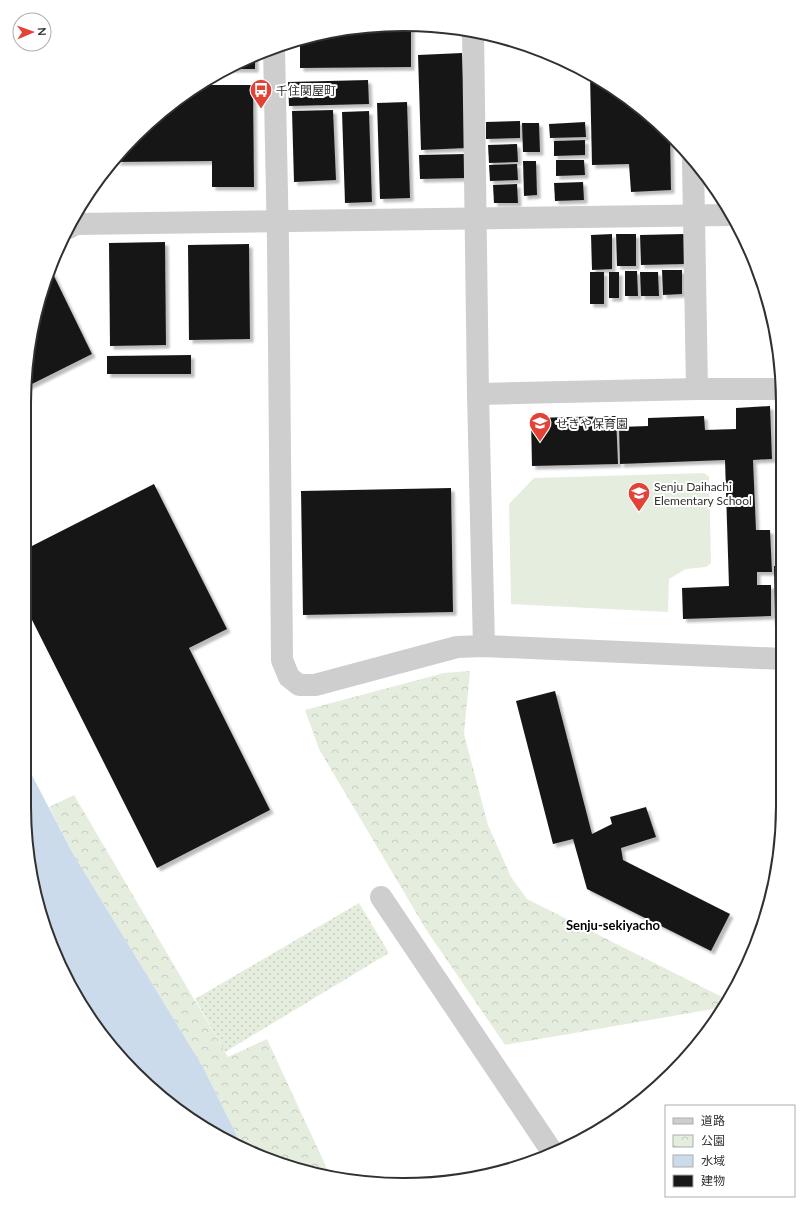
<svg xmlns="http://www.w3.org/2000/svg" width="807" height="1209" font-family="Lato,'Noto Sans JP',sans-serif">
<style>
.grass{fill:url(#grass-dots)}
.park{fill:url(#park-crowns)}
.pitch{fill:#e5eddf}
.water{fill:#ccdbec}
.building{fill:#181818;filter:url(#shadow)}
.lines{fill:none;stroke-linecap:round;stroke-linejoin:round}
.minor{stroke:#cecece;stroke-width:22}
.labels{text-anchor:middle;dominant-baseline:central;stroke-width:4;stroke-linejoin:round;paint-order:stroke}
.poi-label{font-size:12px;fill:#313131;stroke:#fff;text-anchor:start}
.neighbourhood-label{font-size:13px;font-weight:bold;fill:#000;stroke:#fff}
.rim{fill:none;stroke:#313131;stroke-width:2}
</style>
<defs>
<pattern id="grass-dots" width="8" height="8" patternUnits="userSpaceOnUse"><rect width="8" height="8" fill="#e5eddf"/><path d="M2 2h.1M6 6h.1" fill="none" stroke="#c5ccc0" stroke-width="1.8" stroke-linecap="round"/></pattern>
<pattern id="park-crowns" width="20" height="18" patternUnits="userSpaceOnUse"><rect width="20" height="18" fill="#e5eddf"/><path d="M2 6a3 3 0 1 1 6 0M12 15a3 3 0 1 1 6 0" fill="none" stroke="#c5ccc0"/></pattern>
<filter id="shadow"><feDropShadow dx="3.5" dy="3.5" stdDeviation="1" flood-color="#0004"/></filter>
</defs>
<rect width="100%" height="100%" fill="#fff"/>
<!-- grass -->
<polygon class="grass" points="359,903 389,953 225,1052 195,999"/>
<!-- park -->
<g class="park">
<polygon points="470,671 464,734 488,825 511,877 527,899 726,999 719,1008 505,1045 427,931 319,749 305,710 444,673"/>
<polygon points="74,795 228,1057 267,1039 329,1173 258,1156 242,1146 203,1067 72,852 49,807"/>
</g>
<!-- pitch -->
<polygon class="pitch" points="704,473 709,477 711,563 706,567 686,569 669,579 668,612 511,604 509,504 534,478"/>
<!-- water -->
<polygon class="water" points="24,760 72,852 203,1067 242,1146 172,1106 88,1017 44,927 24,805"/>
<!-- building -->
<g class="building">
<polygon points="403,24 411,25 411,67 300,68 300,40 329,31"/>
<polygon points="462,53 466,148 421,150 418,55"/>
<polygon points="255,54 255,69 227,69 239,63"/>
<polygon points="590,75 614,88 670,134 671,190 631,192 629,164 592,165"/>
<polygon points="368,80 369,104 289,106 288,82"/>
<polygon points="198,85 253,85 254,187 212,187 212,161 116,162 135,135 192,88"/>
<polygon points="407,102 410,198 380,199 377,103"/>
<polygon points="333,110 336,180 294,182 292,111"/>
<polygon points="369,111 372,202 345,203 342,112"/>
<polygon points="520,121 520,138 486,139 486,122"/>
<polygon points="585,122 586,137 550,138 549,124"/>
<polygon points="522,123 539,123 540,152 523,152"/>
<polygon points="585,140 585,155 554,156 554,141"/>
<polygon points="517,144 518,162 489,163 488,145"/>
<polygon points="464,154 465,178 420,179 419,155"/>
<polygon points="556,160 584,160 585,175 556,176"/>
<polygon points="523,161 536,161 537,195 524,196"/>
<polygon points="517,164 518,180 490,181 489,165"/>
<polygon points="583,182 584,200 555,201 554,183"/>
<polygon points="517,184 518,203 494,203 493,185"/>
<polygon points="612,234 612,269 592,270 591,235"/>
<polygon points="616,234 636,234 636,266 617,266"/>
<polygon points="684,234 685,264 641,265 640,235"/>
<polygon points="165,242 166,345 110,346 109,243"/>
<polygon points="249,244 250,339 189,340 188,245"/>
<polygon points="51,270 92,354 26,387 31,330"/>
<polygon points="662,270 682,270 682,294 663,295"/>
<polygon points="625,271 637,271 638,296 625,296"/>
<rect x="590" y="272" width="14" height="32"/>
<rect x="609" y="272" width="10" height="26"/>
<polygon points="640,272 658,272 659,296 641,296"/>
<polygon points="191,355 191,374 107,374 107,356"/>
<polygon points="770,406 772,459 753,460 756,530 770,530 772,572 757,572 757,585 771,585 771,616 683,619 682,588 729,586 725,460 620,464 619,427 648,426 648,418 704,416 705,430 736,429 736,408"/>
<polygon points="616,416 618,464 532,466 531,418"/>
<polygon points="154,484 227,629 189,648 270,810 157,868 24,604 24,550"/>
<polygon points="451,488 453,612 303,615 301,491"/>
<polygon points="774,566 783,566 783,628 775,628"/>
<polygon points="555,691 592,834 612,824 610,817 646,807 656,837 621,848 623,860 730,914 711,951 587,889 573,839 553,844 516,701"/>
</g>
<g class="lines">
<!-- minor -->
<g class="minor">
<polyline points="473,31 478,394 484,646"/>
<polyline points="274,48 278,242 282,660 289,677 299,685 315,685 457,647 484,646 783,659"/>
<polyline points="693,161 697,389"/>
<polyline points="69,228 76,224 731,215"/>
<polyline points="478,394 697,389 782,389"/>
<polyline points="381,897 551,1150"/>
</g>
</g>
<!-- icons -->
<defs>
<g id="bus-pin" transform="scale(1.15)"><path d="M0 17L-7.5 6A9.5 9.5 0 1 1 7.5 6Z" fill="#e34237" stroke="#fff"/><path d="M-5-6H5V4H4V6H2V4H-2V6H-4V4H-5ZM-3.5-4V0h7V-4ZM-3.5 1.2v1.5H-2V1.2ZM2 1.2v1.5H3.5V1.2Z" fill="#fff"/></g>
<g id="school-pin" transform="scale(1.15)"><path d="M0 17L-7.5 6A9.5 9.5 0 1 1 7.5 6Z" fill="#e34237" stroke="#fff"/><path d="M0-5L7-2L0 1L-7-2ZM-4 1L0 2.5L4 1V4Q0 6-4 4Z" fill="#fff"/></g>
</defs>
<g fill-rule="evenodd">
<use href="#bus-pin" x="261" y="90"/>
<use href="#school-pin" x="540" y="423"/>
<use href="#school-pin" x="639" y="493"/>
</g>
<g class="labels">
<!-- poi labels -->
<g class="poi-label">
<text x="276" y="90">千住関屋町</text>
<text x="556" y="423">せきや保育園</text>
<text x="654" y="486">Senju Daihachi<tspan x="654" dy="14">Elementary School</tspan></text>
</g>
<!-- neighbourhood labels -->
<g class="neighbourhood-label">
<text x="613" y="925">Senju-sekiyacho</text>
</g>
</g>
<!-- crop -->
<path d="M0 0H807V1209H0ZM403 31H404A372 372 0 0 1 776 403V806A372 372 0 0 1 404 1178H403A372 372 0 0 1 31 806V403A372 372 0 0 1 403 31Z" fill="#fff" fill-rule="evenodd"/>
<path class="rim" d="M403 31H404A372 372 0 0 1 776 403V806A372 372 0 0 1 404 1178H403A372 372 0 0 1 31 806V403A372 372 0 0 1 403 31Z"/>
<!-- legend -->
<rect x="665" y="1105" width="130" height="92" fill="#ffffff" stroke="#adadad"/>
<rect x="673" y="1118" width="20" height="6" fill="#cecece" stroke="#adadad"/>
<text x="701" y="1125" font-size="12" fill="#313131">道路</text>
<rect x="673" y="1135" width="20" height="12" fill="url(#park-crowns)" stroke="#adadad"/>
<text x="701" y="1145" font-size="12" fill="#313131">公園</text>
<rect x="673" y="1155" width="20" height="12" fill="#ccdbec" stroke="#adadad"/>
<text x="701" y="1165" font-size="12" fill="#313131">水域</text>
<rect x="673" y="1175" width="20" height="12" fill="#181818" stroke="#adadad"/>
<text x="701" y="1185" font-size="12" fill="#313131">建物</text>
<!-- north arrow -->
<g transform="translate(32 32) rotate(88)"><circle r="19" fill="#ffffff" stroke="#adadad"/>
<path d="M0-3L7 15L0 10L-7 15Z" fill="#e34237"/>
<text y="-6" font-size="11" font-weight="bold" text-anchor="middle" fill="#313131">N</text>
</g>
</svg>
